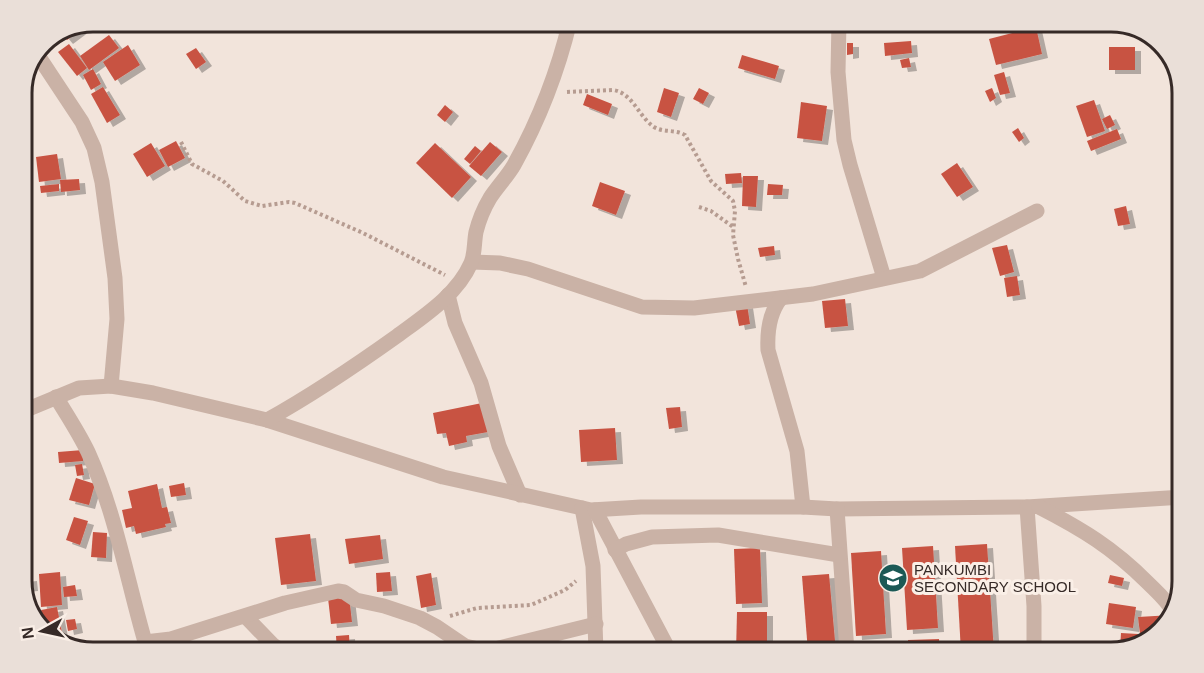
<svg xmlns="http://www.w3.org/2000/svg" width="1204" height="673" font-family="Helvetica,sans-serif">
<style>
.building{fill:#c85343;filter:url(#shadow)}
.lines{fill:none;stroke-linecap:round;stroke-linejoin:round}
.path{stroke:#b69c91;stroke-width:4;stroke-dasharray:3 3;stroke-linecap:butt}
.minor{stroke:#cab2a6;stroke-width:15}
.labels{text-anchor:middle;dominant-baseline:central;stroke-width:6;stroke-linejoin:round;paint-order:stroke}
.poi-label{font-size:15px;fill:#362a27;stroke:#faefe7;text-anchor:start}
.rim{fill:none;stroke:#362a27;stroke-width:3}
</style>
<defs>
<filter id="shadow"><feDropShadow dx="6" dy="4" stdDeviation="0" flood-color="#0004"/></filter>
</defs>
<rect width="100%" height="100%" fill="#f2e4db"/>
<!-- building -->
<g class="building">
<polygon points="530,21 558,21 556,30 530,26"/>
<polygon points="91,22 67,40 62,34"/>
<polygon points="1036,27 1042,54 996,65 989,39"/>
<polygon points="109,35 119,48 89,70 80,56"/>
<polygon points="911,41 912,53 885,56 884,43"/>
<polygon points="847,43 853,43 853,54 847,55"/>
<polygon points="69,44 87,68 77,76 58,52"/>
<polygon points="128,45 140,65 115,81 103,62"/>
<rect x="1109" y="47" width="26" height="23"/>
<polygon points="196,48 206,62 196,69 186,54"/>
<polygon points="742,55 779,66 775,79 738,68"/>
<polygon points="909,58 911,67 902,68 900,60"/>
<polygon points="93,69 101,84 91,90 83,75"/>
<polygon points="1004,72 1010,93 1000,95 994,75"/>
<polygon points="103,87 120,115 107,123 91,94"/>
<polygon points="664,88 679,93 671,117 657,112"/>
<polygon points="699,88 709,93 703,104 693,99"/>
<polygon points="992,88 996,98 990,102 985,91"/>
<polygon points="587,94 612,104 608,115 583,105"/>
<polygon points="1094,100 1105,131 1087,137 1076,106"/>
<polygon points="801,102 827,106 822,141 797,138"/>
<polygon points="445,105 453,112 445,122 437,115"/>
<polygon points="1110,115 1115,125 1107,129 1102,119"/>
<polygon points="1018,128 1024,138 1019,142 1012,132"/>
<polygon points="1117,129 1121,139 1091,151 1087,141"/>
<polygon points="176,141 185,158 168,167 159,150"/>
<polygon points="490,142 502,152 481,176 469,166"/>
<polygon points="151,143 165,166 147,177 133,154"/>
<polygon points="435,143 471,177 452,198 416,163"/>
<polygon points="475,146 481,151 470,164 464,159"/>
<polygon points="57,154 61,179 39,182 36,157"/>
<polygon points="957,163 973,187 957,197 941,174"/>
<polygon points="741,173 742,183 726,184 725,174"/>
<polygon points="743,176 758,176 756,207 742,206"/>
<polygon points="79,179 80,190 61,192 60,180"/>
<polygon points="600,182 625,191 616,215 592,206"/>
<polygon points="59,184 59,191 41,193 40,186"/>
<polygon points="768,184 783,185 782,195 767,195"/>
<polygon points="1126,206 1130,224 1118,226 1114,209"/>
<polygon points="1007,245 1014,272 1000,276 992,248"/>
<polygon points="774,246 775,255 760,257 758,248"/>
<polygon points="1017,276 1020,295 1007,297 1004,278"/>
<polygon points="845,299 848,326 825,328 822,301"/>
<polygon points="747,304 750,324 739,326 735,306"/>
<polygon points="482,403 488,432 466,436 467,442 449,446 446,433 437,434 433,413"/>
<polygon points="680,407 682,427 669,429 666,408"/>
<polygon points="615,428 617,460 581,462 579,430"/>
<polygon points="83,450 83,461 59,463 58,452"/>
<polygon points="82,464 84,475 77,476 75,465"/>
<polygon points="76,478 95,484 89,505 69,500"/>
<polygon points="184,483 186,495 171,497 169,486"/>
<polygon points="157,484 162,508 167,507 171,523 165,524 166,527 136,534 134,526 126,528 122,510 132,508 128,491"/>
<polygon points="74,517 88,521 80,545 66,540"/>
<polygon points="93,532 107,533 106,558 91,557"/>
<polygon points="310,534 316,581 281,585 275,538"/>
<polygon points="380,535 383,559 349,564 345,539"/>
<polygon points="987,544 994,652 961,652 955,546"/>
<polygon points="933,546 938,628 907,630 902,548"/>
<polygon points="760,548 762,603 736,604 734,549"/>
<polygon points="881,551 886,634 856,636 851,553"/>
<polygon points="60,572 62,605 41,607 39,574"/>
<polygon points="390,572 392,591 377,592 376,573"/>
<polygon points="431,573 436,605 421,608 416,576"/>
<polygon points="829,574 836,652 808,652 802,576"/>
<polygon points="1110,575 1124,578 1122,586 1108,583"/>
<polygon points="31,577 32,587 22,588 21,578"/>
<polygon points="75,585 77,596 64,597 63,587"/>
<polygon points="349,596 352,622 331,624 328,598"/>
<polygon points="1109,603 1136,607 1133,628 1106,624"/>
<polygon points="57,607 62,633 50,635 38,624 36,611"/>
<polygon points="737,612 767,612 767,652 736,652"/>
<polygon points="1172,615 1172,617 1157,633 1140,634 1138,617"/>
<polygon points="75,619 77,629 68,631 66,620"/>
<polygon points="1121,633 1138,634 1137,645 1120,650"/>
<polygon points="349,635 350,652 337,652 336,636"/>
<polygon points="939,639 940,652 909,652 908,640"/>
<polygon points="886,642 887,652 856,652 856,644"/>
</g>
<g class="lines">
<!-- path -->
<g class="path">
<polyline points="1057,21 1078,22"/>
<path d="M567,92L613,90C633,93 638,116 654,127C664,133 675,129 685,135L711,181L733,201L735,211L733,235L738,259L746,287"/>
<polyline points="181,142 192,164 223,181 245,201 262,206 289,202 295,203 363,233 445,275"/>
<polyline points="699,207 711,211 733,227"/>
<polyline points="450,616 477,608 531,605 565,590 576,581"/>
</g>
<!-- minor -->
<g class="minor">
<polyline points="839,21 838,72 844,140 850,165 884,278"/>
<polyline points="1094,23 1094,21"/>
<polyline points="37,54 82,122 94,148 102,182 115,278 117,319 111,386"/>
<polyline points="472,262 500,263 528,269 642,307 694,308 813,294 920,271 1037,211"/>
<polyline points="448,295 455,323 481,383 499,446 520,495"/>
<path d="M781,298C769,313 767,331 768,350L797,451L803,507"/>
<path d="M56,397C67,415 79,433 88,452C117,516 128,586 148,652"/>
<polyline points="21,412 79,388 111,386 153,393 267,420 443,477 591,510 641,507 803,507 837,509 1027,507 1183,497"/>
<path d="M267,420C312,395 355,366 397,336C424,316 457,295 471,263C475,254 474,242 476,232C479,220 484,208 490,198C497,187 507,177 514,165C539,120 558,71 570,21"/>
<polyline points="1027,507 1034,606 1034,652"/>
<path d="M1039,507C1082,529 1113,548 1147,582C1157,592 1167,600 1174,613"/>
<polyline points="582,508 593,566 596,652"/>
<polyline points="837,509 847,652"/>
<polyline points="595,510 670,652"/>
<polyline points="615,550 626,544 652,537 718,535 839,555"/>
<polyline points="30,613 34,612"/>
<polyline points="246,617 273,645 283,652"/>
<polyline points="145,642 171,639 285,603 338,591 344,592 356,600 384,606 420,618 437,627 465,646 487,651 596,624"/>
</g>
</g>
<!-- icons -->
<defs>
<g id="school-disc" transform="scale(1.5)"><circle r="9.5" fill="#1c5955" stroke="#faefe7"/><path d="M0-5L7-2L0 1L-7-2ZM-4 1L0 2.5L4 1V4Q0 6-4 4Z" fill="#fff"/></g>
</defs>
<g fill-rule="evenodd">
<use href="#school-disc" x="893" y="578"/>
</g>
<g class="labels">
<!-- poi labels -->
<g class="poi-label">
<text x="914" y="569">PANKUMBI<tspan x="914" dy="17">SECONDARY SCHOOL</tspan></text>
</g>
</g>
<!-- crop -->
<path d="M0 0H1204V673H0ZM93 32H1111A61 61 0 0 1 1172 93V581A61 61 0 0 1 1111 642H93A61 61 0 0 1 32 581V93A61 61 0 0 1 93 32Z" fill="#eadfd8" fill-rule="evenodd"/>
<path class="rim" d="M93 32H1111A61 61 0 0 1 1172 93V581A61 61 0 0 1 1111 642H93A61 61 0 0 1 32 581V93A61 61 0 0 1 93 32Z"/>
<!-- north arrow -->
<g transform="translate(42 631) rotate(262)" stroke="#faefe7" stroke-width="4.5" paint-order="stroke">
<path d="M0-4.5L10 22L0 15L-10 22Z" fill="#362a27"/>
<text y="-9" font-size="16" font-weight="bold" text-anchor="middle" fill="#362a27">N</text>
</g>
</svg>
